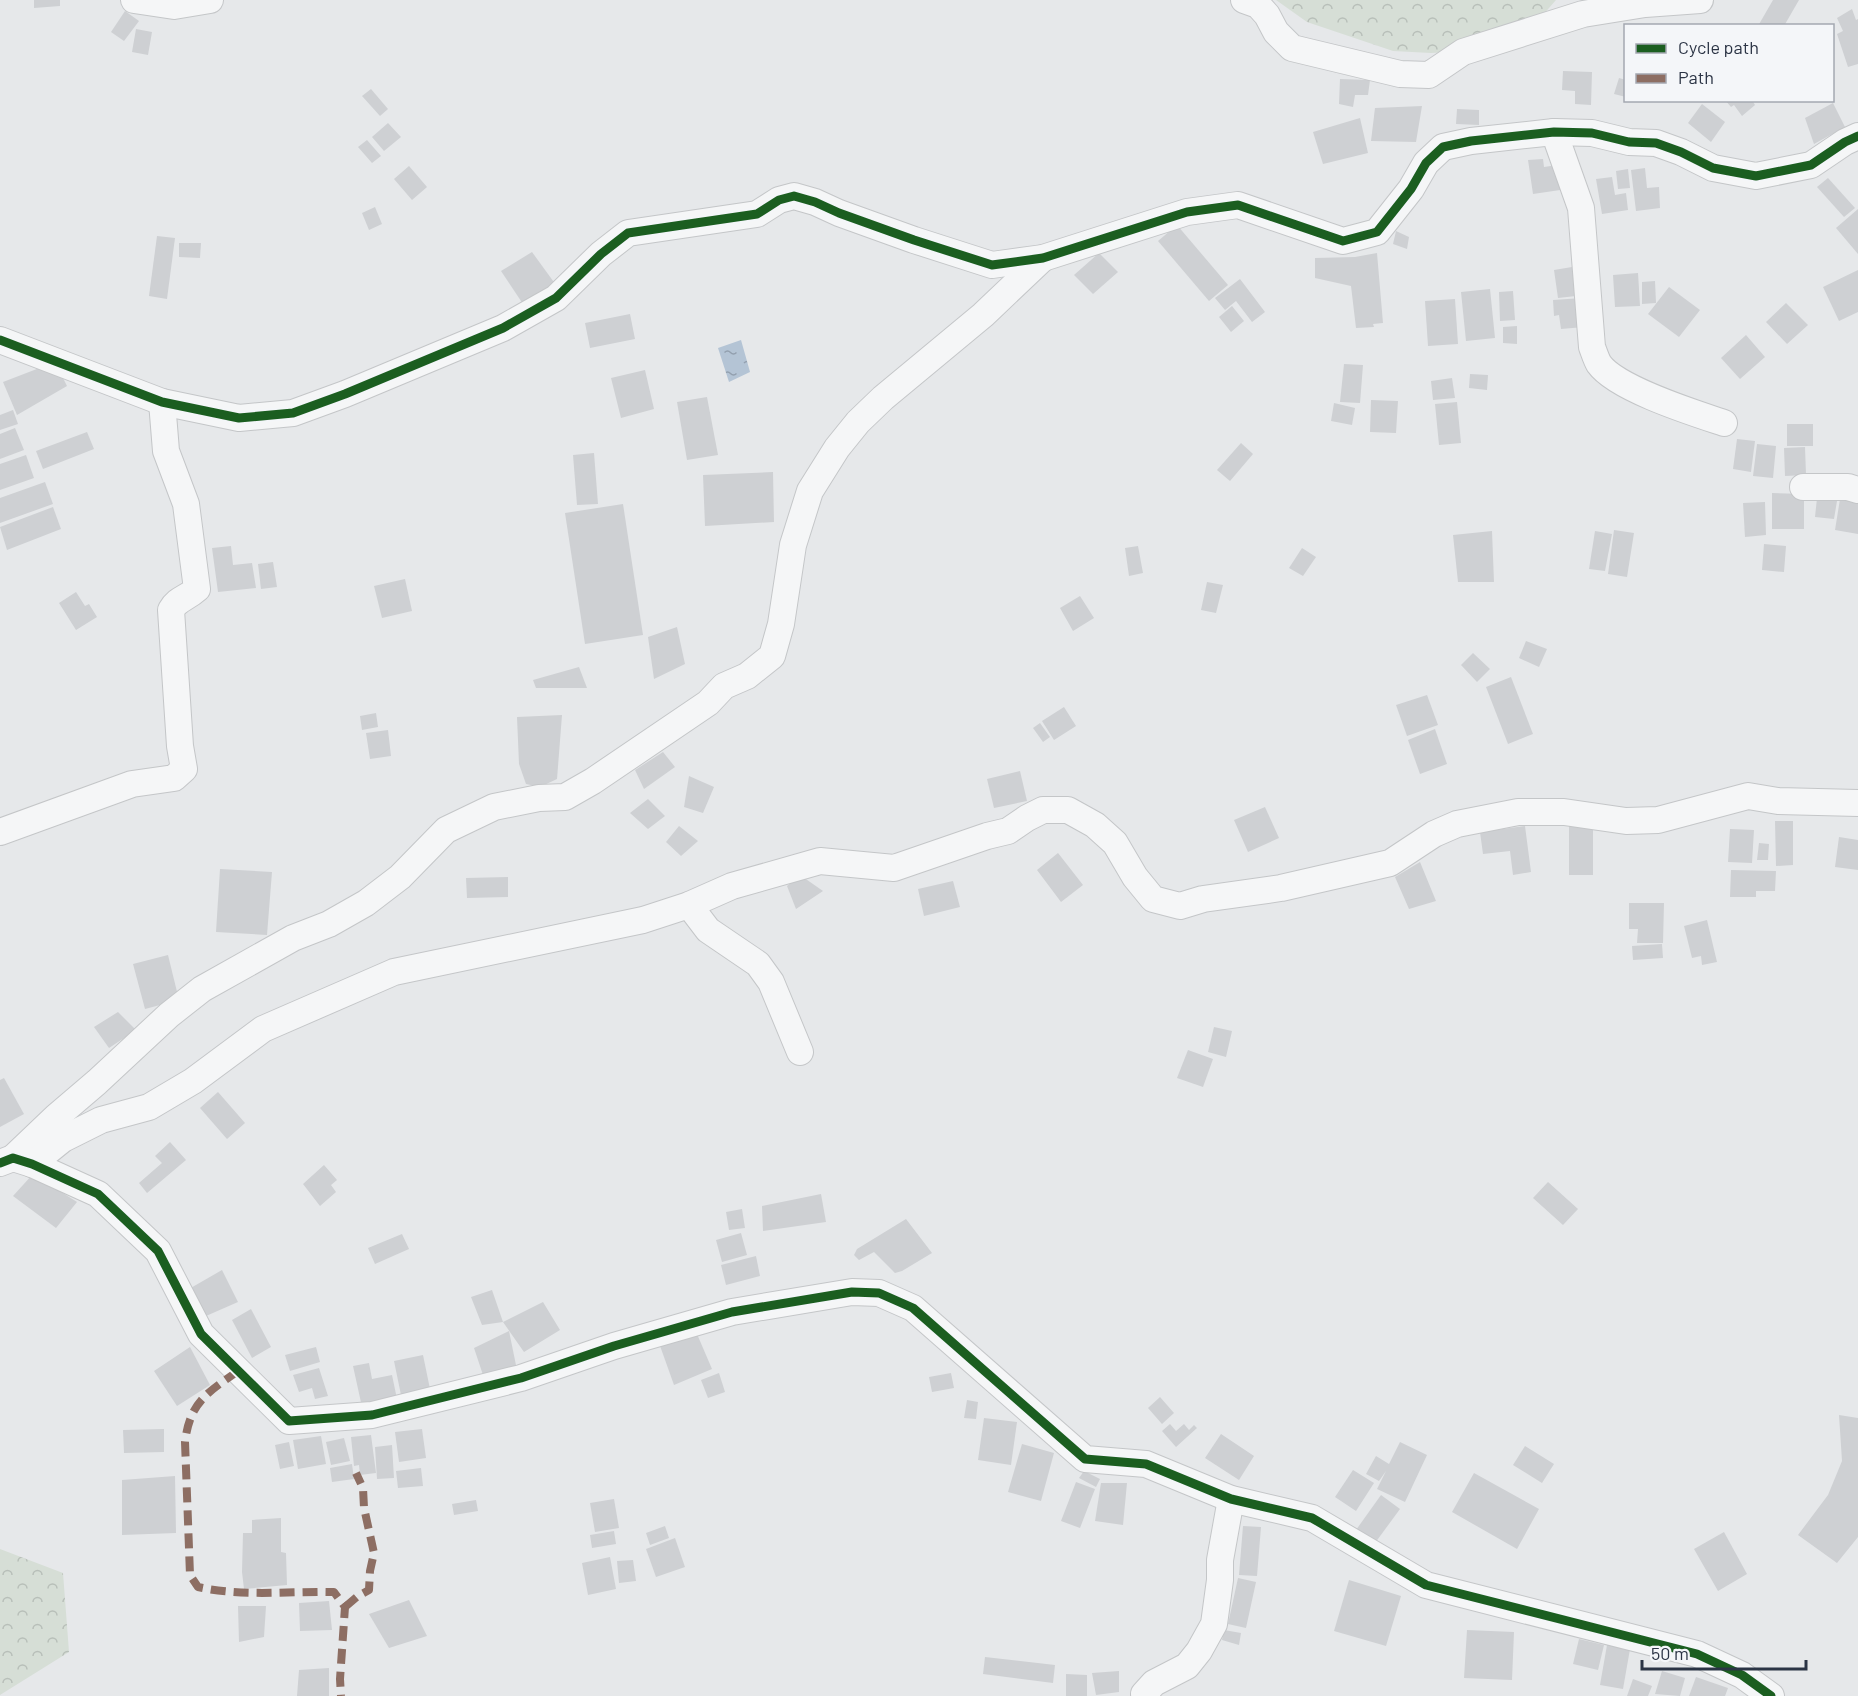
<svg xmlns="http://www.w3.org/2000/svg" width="1858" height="1696" font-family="Barlow,sans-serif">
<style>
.forest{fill:url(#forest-crowns)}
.water{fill:url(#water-ripples)}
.building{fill:#ced0d3}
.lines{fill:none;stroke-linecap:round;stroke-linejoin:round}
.street-casing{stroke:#c4c6c8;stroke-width:28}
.street{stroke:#f5f6f7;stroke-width:26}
.quiet{stroke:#8d6e63;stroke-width:8;stroke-dasharray:15 8;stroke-linecap:butt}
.cycleway-casing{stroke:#f4f6f9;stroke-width:13}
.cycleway{stroke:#1b5e20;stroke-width:9}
</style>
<defs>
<pattern id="forest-crowns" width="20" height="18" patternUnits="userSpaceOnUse" patternTransform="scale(1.5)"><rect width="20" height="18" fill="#d6ded6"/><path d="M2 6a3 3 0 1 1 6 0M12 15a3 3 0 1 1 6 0" fill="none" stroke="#b8bfb9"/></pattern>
<pattern id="water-ripples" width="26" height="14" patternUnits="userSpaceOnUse" patternTransform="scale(1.5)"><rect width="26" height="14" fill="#b4c4d5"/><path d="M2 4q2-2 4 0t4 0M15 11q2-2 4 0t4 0" fill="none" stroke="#93a0af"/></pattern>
</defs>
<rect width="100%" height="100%" fill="#e6e8ea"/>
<!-- forest -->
<g class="forest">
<polygon points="1276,0 1556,0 1542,16 1450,52 1431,53 1393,51 1307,22"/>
<polygon points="0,1549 63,1573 69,1652 0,1695"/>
</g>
<!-- water -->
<polygon class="water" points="741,340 750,372 729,382 718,348"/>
<!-- building -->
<g class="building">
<polygon points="34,0 60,0 60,6 34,8"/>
<polygon points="1773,0 1799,0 1784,26 1758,26"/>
<polygon points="1852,9 1856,20 1858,19 1858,64 1848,67 1837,34 1843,31 1837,18"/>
<polygon points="125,11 139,21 124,41 111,32"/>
<polygon points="136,29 152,32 148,55 132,52"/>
<polygon points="1563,71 1592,72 1591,105 1575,104 1575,91 1562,90"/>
<polygon points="1619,78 1626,80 1626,97 1614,94"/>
<polygon points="1340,79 1370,80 1368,95 1355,95 1353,107 1339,104"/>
<polygon points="371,89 388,109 380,116 362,96"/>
<polygon points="1725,100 1752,100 1755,105 1742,116 1734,105 1731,107"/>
<polygon points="1833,103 1845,127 1814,144 1805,118"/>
<polygon points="1702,104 1725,122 1711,142 1688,123"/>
<polygon points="1422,106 1416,142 1371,141 1375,108"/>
<polygon points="1457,109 1479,110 1479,125 1456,124"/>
<polygon points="1360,118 1368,153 1323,164 1313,132"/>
<polygon points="388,123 401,137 384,151 372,137"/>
<polygon points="367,140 381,156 372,163 358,147"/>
<polygon points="1543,159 1544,167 1564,164 1567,189 1533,194 1528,160"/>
<polygon points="409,166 427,187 412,200 394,179"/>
<polygon points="1645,168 1647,188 1659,187 1660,208 1636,211 1631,170"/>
<polygon points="1628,169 1630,188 1618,189 1616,171"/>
<polygon points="1612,177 1615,195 1626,193 1628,210 1602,214 1596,179"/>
<polygon points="1828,178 1855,208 1844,217 1817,187"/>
<polygon points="375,207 382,224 369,230 362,213"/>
<polygon points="1858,209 1858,254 1836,228"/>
<polygon points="1177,225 1228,285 1209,301 1158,241"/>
<polygon points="1396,231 1409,237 1407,249 1393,244"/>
<polygon points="157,236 175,238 167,299 149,296"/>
<polygon points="179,243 201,243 200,258 179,257"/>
<polygon points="532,252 556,285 525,307 501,271"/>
<polygon points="1099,253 1118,272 1093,294 1074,275"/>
<polygon points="1377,253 1383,323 1373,324 1374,327 1356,328 1351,286 1315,278 1315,258 1355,257"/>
<polygon points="1572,267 1576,296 1558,298 1554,270"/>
<polygon points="1858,270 1858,312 1839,321 1823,287"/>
<polygon points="1638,273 1640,306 1615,307 1613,275"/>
<polygon points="1240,279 1265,312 1252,322 1236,301 1225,310 1215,298"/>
<polygon points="1655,281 1656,303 1642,304 1642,282"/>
<polygon points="1669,287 1700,310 1679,337 1648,314"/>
<polygon points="1490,289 1495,338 1466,341 1461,292"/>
<polygon points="1513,291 1515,320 1500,321 1499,292"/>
<polygon points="1582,298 1584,327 1561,329 1559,315 1554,316 1553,300"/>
<polygon points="1455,299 1458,344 1428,346 1425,301"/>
<polygon points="1786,303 1808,325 1787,344 1766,322"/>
<polygon points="1232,306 1244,321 1231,332 1219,317"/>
<polygon points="630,314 635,339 590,348 585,323"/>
<polygon points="1517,326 1517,344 1503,343 1503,327"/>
<polygon points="1746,335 1765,357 1740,379 1721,358"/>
<polygon points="55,362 67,386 17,415 3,382"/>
<polygon points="1344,364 1363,365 1360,403 1340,402"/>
<polygon points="645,370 654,409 621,418 611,378"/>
<polygon points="1470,374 1488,375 1487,390 1469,388"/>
<polygon points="1452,378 1455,398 1433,400 1431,381"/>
<polygon points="707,397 718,455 687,460 677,402"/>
<polygon points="1371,400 1398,401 1396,433 1370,432"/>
<polygon points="1457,402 1461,443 1439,445 1435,404"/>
<polygon points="1334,403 1355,408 1352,425 1331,421"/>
<polygon points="13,410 18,424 0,430 0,415"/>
<rect x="1787" y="424" width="26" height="22"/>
<polygon points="15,428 24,450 0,459 0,434"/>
<polygon points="87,432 94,449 43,469 36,451"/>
<polygon points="1737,439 1755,441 1751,472 1733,469"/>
<polygon points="1241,443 1253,454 1230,481 1217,470"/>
<polygon points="1757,444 1776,446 1773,478 1753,476"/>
<polygon points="1805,447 1806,475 1785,476 1784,448"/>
<polygon points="594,453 598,504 577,505 573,455"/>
<polygon points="26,455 34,478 0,490 0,464"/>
<polygon points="773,472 774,522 705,526 703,475"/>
<polygon points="45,482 53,504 0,523 0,498"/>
<polygon points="1772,493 1804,494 1804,529 1772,529"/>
<polygon points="1817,498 1837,501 1834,519 1815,517"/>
<polygon points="1840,499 1858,501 1858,534 1835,530"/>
<polygon points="1765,502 1766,535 1745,537 1743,503"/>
<polygon points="623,504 643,635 585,644 565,513"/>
<polygon points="53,507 61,529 7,550 0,527"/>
<polygon points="1614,530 1634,533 1627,577 1608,574"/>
<polygon points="1492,531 1494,582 1458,582 1453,535"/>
<polygon points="1595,531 1612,534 1605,571 1589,569"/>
<polygon points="1764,544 1786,546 1784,572 1762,570"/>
<polygon points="231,546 233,565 252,563 256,588 218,592 212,548"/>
<polygon points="1138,546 1143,573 1129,576 1125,548"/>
<polygon points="1302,548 1316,557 1303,576 1289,568"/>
<polygon points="273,562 277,587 261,589 258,564"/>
<polygon points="405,579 412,611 382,618 374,586"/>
<polygon points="1207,582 1223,585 1216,613 1201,610"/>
<polygon points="76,592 85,606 89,604 97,617 76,630 59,603"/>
<polygon points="1080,596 1094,618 1073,631 1060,608"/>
<polygon points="677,627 685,664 654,679 648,637"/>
<polygon points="1526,641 1547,649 1539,667 1519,658"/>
<polygon points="1473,653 1490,669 1477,682 1461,665"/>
<polygon points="579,667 587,688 536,688 533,680"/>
<polygon points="1511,677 1533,734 1508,744 1486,687"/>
<polygon points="1427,695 1438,725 1407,736 1396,705"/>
<polygon points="1064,707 1076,726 1054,740 1042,721"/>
<polygon points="376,713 378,727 362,730 360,716"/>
<polygon points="562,715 557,779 540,787 526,784 519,764 517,717"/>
<polygon points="1040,723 1050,737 1043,742 1033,728"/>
<polygon points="1435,729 1447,764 1420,774 1408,740"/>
<polygon points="388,730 391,756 370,759 366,733"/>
<polygon points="663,752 675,767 644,789 635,770"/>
<polygon points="1020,771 1027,801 994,808 987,779"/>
<polygon points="689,776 714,787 703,813 684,807"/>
<polygon points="648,799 665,816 648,829 630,813"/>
<polygon points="1265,807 1279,838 1248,852 1234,820"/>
<polygon points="1775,821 1793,821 1793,865 1776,866"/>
<polygon points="1593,825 1593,875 1569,875 1569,826"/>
<polygon points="679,826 698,841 681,856 666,842"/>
<polygon points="1525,826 1531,872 1513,875 1510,851 1483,854 1480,832"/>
<polygon points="1730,829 1754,830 1752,863 1728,862"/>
<polygon points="1839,837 1858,840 1858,870 1835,867"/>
<polygon points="1759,843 1769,844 1768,860 1757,860"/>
<polygon points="1058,853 1083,885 1061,902 1037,870"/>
<polygon points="1420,862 1436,901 1409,909 1395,877"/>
<polygon points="220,869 272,872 267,935 216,932"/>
<polygon points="1731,870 1776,871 1775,891 1756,891 1756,897 1730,897"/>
<polygon points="800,875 823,891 796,909 787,886"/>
<polygon points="508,877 508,897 467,898 466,878"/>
<polygon points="953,881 960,907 924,916 918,889"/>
<polygon points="1629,903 1664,903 1663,943 1637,943 1638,929 1629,929"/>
<polygon points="1707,920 1717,962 1702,965 1701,956 1692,958 1684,926"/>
<polygon points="1662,944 1663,958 1633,960 1632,946"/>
<polygon points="168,955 179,1000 145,1009 133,964"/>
<polygon points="118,1012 136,1030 109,1048 94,1027"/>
<polygon points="1214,1027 1232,1031 1226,1057 1208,1052"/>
<polygon points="1188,1050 1213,1059 1203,1087 1177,1078"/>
<polygon points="4,1078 24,1114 0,1127 0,1080"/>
<polygon points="218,1092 245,1123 227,1139 200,1108"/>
<polygon points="170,1142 186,1160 147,1193 139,1183 162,1163 155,1156"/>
<polygon points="324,1165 337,1180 331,1185 336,1192 320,1206 303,1184"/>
<polygon points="33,1174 77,1202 56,1228 13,1196"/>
<polygon points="1548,1182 1578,1209 1563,1225 1533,1198"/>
<polygon points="821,1194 826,1222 763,1231 762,1206"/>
<polygon points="742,1209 745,1228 729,1230 726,1212"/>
<polygon points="906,1219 932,1253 902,1271 895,1273 874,1252 859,1260 854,1255 857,1249"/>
<polygon points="741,1233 747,1255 722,1262 716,1240"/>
<polygon points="402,1234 409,1249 375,1264 368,1248"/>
<polygon points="756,1256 760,1276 726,1285 721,1265"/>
<polygon points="222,1270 238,1302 206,1316 189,1289"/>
<polygon points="492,1290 503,1322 543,1302 560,1330 524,1352 503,1322 482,1325 471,1297"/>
<polygon points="251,1309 271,1347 252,1358 232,1320"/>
<polygon points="694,1327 712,1369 674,1385 659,1343"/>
<polygon points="509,1331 517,1370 484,1378 474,1348"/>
<polygon points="190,1347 210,1385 177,1406 154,1371"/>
<polygon points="316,1347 320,1362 290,1371 285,1355"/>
<polygon points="423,1355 430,1389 401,1395 394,1361"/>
<polygon points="369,1363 372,1379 392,1375 397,1399 362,1407 353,1366"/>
<polygon points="319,1368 328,1396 315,1399 312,1388 299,1392 293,1375"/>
<polygon points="719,1373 725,1392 708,1398 701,1380"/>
<polygon points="951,1373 954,1388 932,1392 929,1377"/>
<polygon points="1160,1397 1174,1413 1162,1424 1148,1408"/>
<polygon points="967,1400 978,1402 976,1419 964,1418"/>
<polygon points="1839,1415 1858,1418 1858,1537 1837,1563 1798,1535 1828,1495 1842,1461"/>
<polygon points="984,1418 1017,1422 1011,1465 978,1460"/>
<polygon points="1170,1424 1176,1431 1184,1424 1189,1430 1194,1425 1197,1428 1176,1447 1162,1431"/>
<polygon points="164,1429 164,1452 124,1453 123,1430"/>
<polygon points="422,1429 426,1458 399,1462 395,1432"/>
<polygon points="1221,1434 1254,1456 1239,1480 1205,1458"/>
<polygon points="371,1435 376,1473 360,1475 359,1465 354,1466 351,1437"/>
<polygon points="321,1436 326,1464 298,1469 293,1440"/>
<polygon points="344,1438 350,1461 331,1465 326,1442"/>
<polygon points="289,1442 294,1466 280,1469 275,1445"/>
<polygon points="1400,1442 1427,1455 1405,1502 1377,1489 1386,1471 1379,1481 1366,1474 1376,1456 1389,1464"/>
<polygon points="1022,1444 1054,1453 1041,1501 1008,1492"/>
<polygon points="392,1445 394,1478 377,1479 375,1447"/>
<polygon points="1525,1446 1554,1464 1542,1483 1513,1465"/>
<polygon points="352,1464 354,1479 332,1482 330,1468"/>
<polygon points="421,1468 423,1486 398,1488 396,1471"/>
<polygon points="1353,1470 1374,1483 1356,1511 1335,1497"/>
<polygon points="1084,1471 1100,1479 1096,1487 1079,1478"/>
<polygon points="1474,1473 1539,1509 1517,1549 1452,1512"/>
<polygon points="175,1476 176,1533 122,1535 122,1480"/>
<polygon points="1076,1482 1095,1489 1080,1528 1061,1521"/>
<polygon points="1101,1483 1127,1483 1123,1525 1095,1521"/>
<polygon points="1381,1495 1400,1509 1375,1543 1356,1530"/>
<polygon points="614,1499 619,1528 595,1532 590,1503"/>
<polygon points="476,1500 478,1511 454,1515 452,1504"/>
<polygon points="281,1518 281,1552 286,1553 287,1585 244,1589 242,1572 243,1533 252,1533 252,1520"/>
<polygon points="665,1526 669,1538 650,1545 646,1533"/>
<polygon points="1243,1526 1261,1527 1257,1576 1239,1575"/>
<polygon points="614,1531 616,1544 592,1548 590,1535"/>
<polygon points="1724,1532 1747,1574 1718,1591 1694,1549"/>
<polygon points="675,1538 685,1567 656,1577 646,1549"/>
<polygon points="610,1557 616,1589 588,1595 582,1563"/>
<polygon points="633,1560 636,1581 619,1583 617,1561"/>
<polygon points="1238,1578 1256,1582 1246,1628 1228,1624"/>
<polygon points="1349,1580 1401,1596 1386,1646 1334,1631"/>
<polygon points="409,1600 427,1636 389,1648 369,1614"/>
<polygon points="329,1601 332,1630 300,1631 299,1603"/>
<polygon points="238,1606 266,1606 264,1637 239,1642"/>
<polygon points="1224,1630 1241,1633 1239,1645 1222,1640"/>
<polygon points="1467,1630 1514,1632 1512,1680 1464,1678"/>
<polygon points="1579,1639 1604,1645 1598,1670 1573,1664"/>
<polygon points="1607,1645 1630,1649 1623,1689 1600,1685"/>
<polygon points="985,1657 1055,1665 1053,1683 983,1674"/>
<polygon points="329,1668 329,1696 297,1696 299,1670"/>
<polygon points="1119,1671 1119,1692 1096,1695 1092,1673"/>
<polygon points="1662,1671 1685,1678 1680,1696 1655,1694"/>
<polygon points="1066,1674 1087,1675 1087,1696 1066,1696"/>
<polygon points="1696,1677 1728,1688 1725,1696 1689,1696"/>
<polygon points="1633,1679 1652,1686 1648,1696 1627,1696"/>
</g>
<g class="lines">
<!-- street casing -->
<g class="street-casing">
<g id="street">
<polyline points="134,0 174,6 210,0"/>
<polyline points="1244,0 1258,5 1267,15 1276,32 1292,48 1400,74 1429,75 1463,52 1583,14 1645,4 1700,0"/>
<path d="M1554,132L1581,208L1592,347C1594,352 1596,359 1599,364C1617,389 1694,413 1724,423"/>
<polyline points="0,340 162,402 239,418 293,413 345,394 503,328 556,298 601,254 628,233 757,214 779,200 794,196 815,202 839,213 914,240 992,265 1043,258 1187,212 1238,205 1343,241 1377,232 1411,189 1426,163 1443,147 1471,141 1554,132 1592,133 1629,142 1656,143 1681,152 1713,168 1756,176 1811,165 1845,142 1858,136"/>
<polyline points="1803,487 1848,487 1858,490"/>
<path d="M0,832L132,784L174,778L184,769L180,746L171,610C178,598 186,599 197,589L186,504L166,451L162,402"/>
<polyline points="689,905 708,930 758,964 771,982 800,1052"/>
<polyline points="13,1158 56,1117 97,1082 169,1015 202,989 293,938 329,924 366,903 400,877 446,830 494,807 539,798 565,797 593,781 708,703 724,686 747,676 772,656 781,624 793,545 810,491 837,448 858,422 883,398 983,315 1043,258"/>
<polyline points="0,1163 13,1158 32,1164 98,1194 158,1251 201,1334 289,1421 372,1415 521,1378 614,1346 732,1312 852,1292 879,1293 913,1308 1085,1459 1146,1464 1231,1499 1312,1518 1426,1585 1697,1654 1742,1675 1771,1696"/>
<polyline points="32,1164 63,1139 101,1120 149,1107 193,1081 263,1029 394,972 643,920 689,905 732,886 820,861 894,868 987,836 1008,831 1027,818 1043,810 1068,810 1095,825 1115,843 1135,877 1153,899 1180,906 1203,899 1281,888 1390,863 1434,834 1457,824 1518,812 1564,812 1626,821 1658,820 1748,796 1778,801 1858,803"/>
<polyline points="1144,1694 1154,1683 1187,1666 1199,1651 1214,1624 1220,1580 1220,1560 1231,1499"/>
</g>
</g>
<!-- street -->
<use href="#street" class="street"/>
<!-- quiet -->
<g class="quiet">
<path d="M238,1371C207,1393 190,1402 185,1442L190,1575L198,1587C243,1597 288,1591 334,1592L345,1607L340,1679L341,1696"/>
<polyline points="345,1607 358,1596 369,1590 370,1571 374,1553 364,1508 363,1488 356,1473"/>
</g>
<!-- cycleway casing -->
<g class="cycleway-casing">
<g id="cycleway">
<polyline points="0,340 162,402 239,418 293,413 345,394 503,328 556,298 601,254 628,233 757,214 779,200 794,196 815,202 839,213 914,240 992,265 1043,258 1187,212 1238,205 1343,241 1377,232 1411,189 1426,163 1443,147 1471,141 1554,132 1592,133 1629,142 1656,143 1681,152 1713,168 1756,176 1811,165 1845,142 1858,136"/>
<polyline points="0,1163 13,1158 32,1164 98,1194 158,1251 201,1334 289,1421 372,1415 521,1378 614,1346 732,1312 852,1292 879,1293 913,1308 1085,1459 1146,1464 1231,1499 1312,1518 1426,1585 1697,1654 1742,1675 1771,1696"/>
</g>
</g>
<!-- cycleway -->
<use href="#cycleway" class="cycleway"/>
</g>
<!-- legend -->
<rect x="1624" y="24" width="210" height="78" fill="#f4f6f9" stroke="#a4a8b1" stroke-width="1.5"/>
<rect x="1636" y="44" width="30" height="9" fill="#1b5e20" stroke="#a4a8b1" stroke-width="1.5"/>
<text x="1678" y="54" font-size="18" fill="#2b3445">Cycle path</text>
<rect x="1636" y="74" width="30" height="9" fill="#8d6e63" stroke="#a4a8b1" stroke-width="1.5"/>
<text x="1678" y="84" font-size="18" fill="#2b3445">Path</text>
<!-- scale -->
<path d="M1642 1660v9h164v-9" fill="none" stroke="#2b3445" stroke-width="3"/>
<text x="1651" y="1660" font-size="18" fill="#2b3445" stroke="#f4f6f9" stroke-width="4.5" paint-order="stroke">50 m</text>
</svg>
